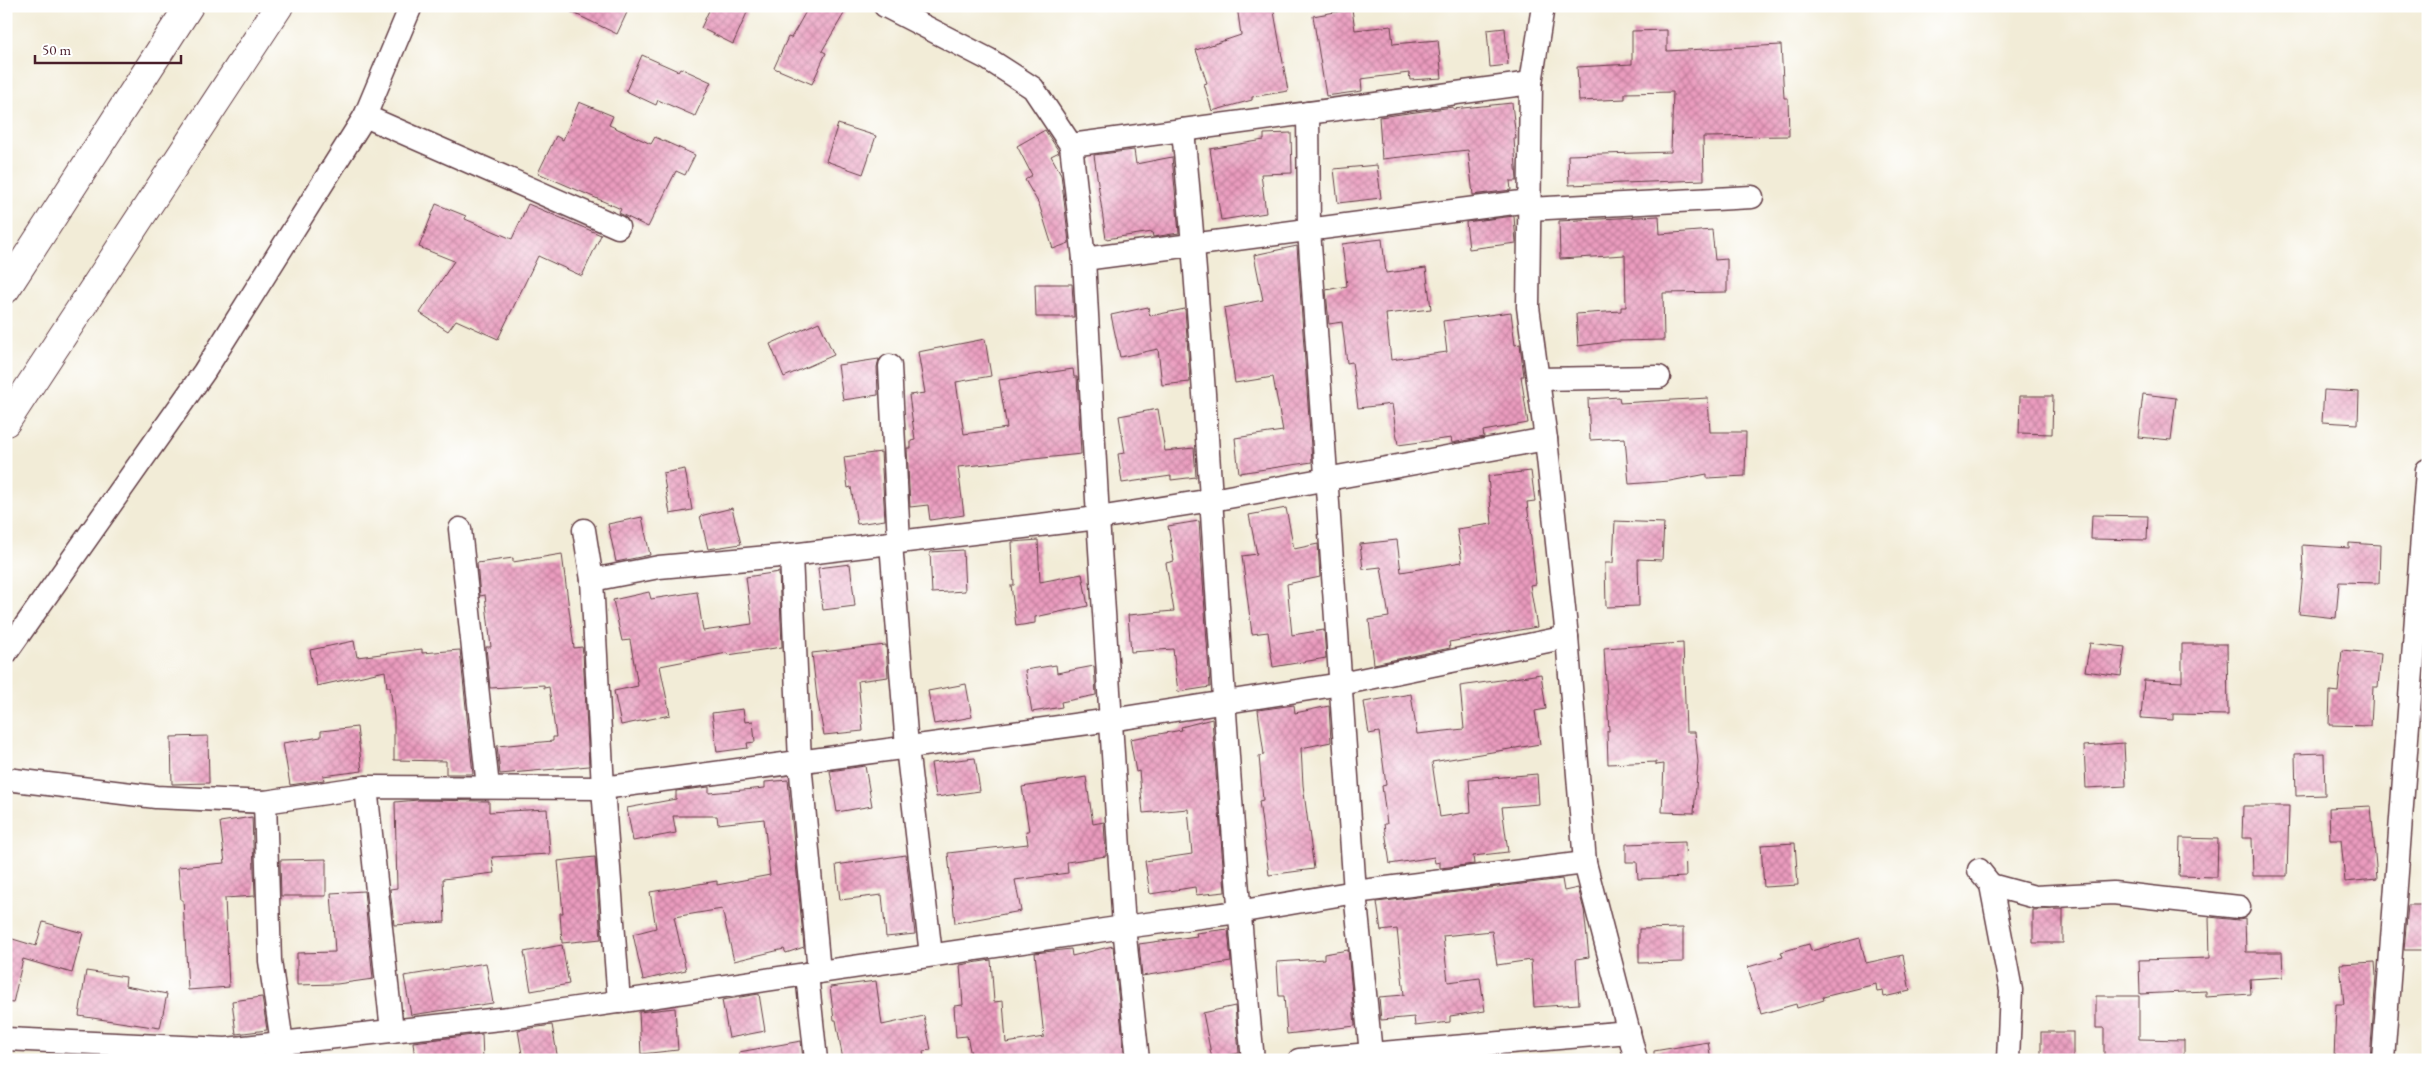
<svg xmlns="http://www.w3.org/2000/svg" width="2434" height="1066" font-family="'EB Garamond',serif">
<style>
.building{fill:url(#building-cross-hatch)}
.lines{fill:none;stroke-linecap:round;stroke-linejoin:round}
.minor-casing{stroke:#633e45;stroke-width:25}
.motorway-casing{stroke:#633e45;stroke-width:30}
.minor{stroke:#fff;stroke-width:22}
.motorway{stroke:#fff;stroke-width:28}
</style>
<defs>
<pattern id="building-cross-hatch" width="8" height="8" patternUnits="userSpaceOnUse" patternTransform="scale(1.25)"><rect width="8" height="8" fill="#ea9bbe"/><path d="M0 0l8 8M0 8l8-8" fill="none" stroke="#c07e9b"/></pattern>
</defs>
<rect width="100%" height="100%" fill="#fff"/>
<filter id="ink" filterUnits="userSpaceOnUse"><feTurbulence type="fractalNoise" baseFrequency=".02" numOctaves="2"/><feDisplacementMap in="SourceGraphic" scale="10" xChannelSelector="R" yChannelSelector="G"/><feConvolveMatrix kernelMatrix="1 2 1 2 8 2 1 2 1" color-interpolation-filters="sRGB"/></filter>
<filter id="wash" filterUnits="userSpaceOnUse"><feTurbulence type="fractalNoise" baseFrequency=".0096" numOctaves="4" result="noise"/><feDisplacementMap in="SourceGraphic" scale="20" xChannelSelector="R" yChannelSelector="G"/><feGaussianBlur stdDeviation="1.12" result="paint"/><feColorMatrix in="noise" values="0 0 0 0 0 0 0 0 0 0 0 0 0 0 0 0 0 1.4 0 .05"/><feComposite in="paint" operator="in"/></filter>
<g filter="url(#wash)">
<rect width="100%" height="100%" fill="#f2ecd7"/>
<g id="blocks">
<!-- building -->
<g class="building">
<polygon points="559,6 630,6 617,34"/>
<polygon points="711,6 750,6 733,44 701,28"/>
<polygon points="809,6 835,6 845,12 822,51 826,53 812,84 774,68 788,37 791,38"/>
<polygon points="1237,6 1273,6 1288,91 1252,97 1252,100 1212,111 1204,84 1207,83 1196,50 1241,35"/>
<polygon points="1352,9 1355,30 1391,26 1393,44 1438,40 1442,78 1410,80 1409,73 1361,79 1362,91 1326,96 1313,16"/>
<polygon points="1505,28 1508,65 1490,67 1487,30"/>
<polygon points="1667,30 1667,51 1781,45 1784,98 1788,98 1789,136 1703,137 1704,180 1569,185 1568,155 1671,152 1673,92 1625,93 1625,99 1579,101 1577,67 1632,64 1632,31"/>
<polygon points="642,55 678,71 680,68 711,82 695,116 658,100 656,105 626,91"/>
<polygon points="579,102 613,116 609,125 651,144 655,137 695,155 685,175 676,171 648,227 619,213 621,209 538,173 556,136 563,140"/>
<polygon points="1512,103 1516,139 1514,139 1517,181 1510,181 1511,190 1473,195 1468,150 1382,159 1379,117 1453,107 1453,109"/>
<polygon points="838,124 876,136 863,174 826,161"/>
<polygon points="1045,130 1058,150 1059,152 1051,156 1061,174 1069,243 1053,249 1039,204 1025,180 1032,175 1017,146"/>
<polygon points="1291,133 1292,173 1261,174 1266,213 1221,220 1210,149 1264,140 1264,134"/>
<polygon points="1134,150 1136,164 1172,157 1179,233 1153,237 1152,232 1106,239 1094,155"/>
<polygon points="1377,165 1381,198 1338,203 1334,169"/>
<polygon points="436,204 466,216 465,219 512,239 528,204 601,235 582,276 538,256 498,339 456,320 448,331 420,313 454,261 419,247"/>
<polygon points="1514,216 1516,243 1469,249 1466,222"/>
<polygon points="1659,216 1660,234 1712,230 1715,260 1727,259 1727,292 1663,293 1664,340 1618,341 1578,346 1576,314 1621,311 1621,307 1626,307 1625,255 1560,259 1559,221"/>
<polygon points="1382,239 1386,273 1426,268 1431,309 1386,314 1391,360 1447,352 1443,321 1511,312 1515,345 1520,344 1524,376 1521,376 1528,423 1483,431 1484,437 1452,443 1451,438 1398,445 1392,404 1358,408 1352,362 1347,363 1342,322 1329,324 1326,290 1347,286 1342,244"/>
<polygon points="1297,246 1312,462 1239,473 1235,438 1283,431 1273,377 1235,383 1224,308 1263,300 1254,255"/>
<polygon points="1035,284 1072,284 1074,317 1036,317"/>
<polygon points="1148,307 1150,316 1185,309 1190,382 1162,385 1158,349 1120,357 1111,315"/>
<polygon points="819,322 834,355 784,377 770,344"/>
<polygon points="985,339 991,376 956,382 964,434 1007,428 999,380 1073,369 1074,377 1077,377 1081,454 958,467 964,515 930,520 928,505 910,507 907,448 911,448 911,441 915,440 909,395 925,393 918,352"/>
<polygon points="879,359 877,367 878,395 843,400 838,365"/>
<polygon points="2324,390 2359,392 2358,424 2322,422"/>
<polygon points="2143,394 2176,398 2171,440 2138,437"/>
<polygon points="2020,396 2053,396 2052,434 2019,433"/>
<polygon points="1619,397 1620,403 1708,398 1710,432 1746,432 1745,476 1707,478 1707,474 1670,481 1629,484 1625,438 1590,440 1588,399"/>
<polygon points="1158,409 1165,451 1194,448 1196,477 1171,480 1171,476 1122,483 1118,454 1125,453 1119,416"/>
<polygon points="881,452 885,520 857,524 851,487 848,488 844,457"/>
<polygon points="685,469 692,510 670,514 663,473"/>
<polygon points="1531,471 1535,501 1527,502 1536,584 1530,585 1537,627 1449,642 1450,648 1374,664 1369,620 1389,617 1381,567 1363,569 1360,544 1397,540 1401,572 1462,562 1457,529 1492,524 1488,476"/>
<polygon points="732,508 741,544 708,549 700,516"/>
<polygon points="1286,508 1294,549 1318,544 1320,577 1287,584 1292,635 1324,630 1326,658 1273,667 1268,632 1252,634 1242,556 1257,554 1249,515"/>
<polygon points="2092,515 2148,516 2147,540 2091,539"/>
<polygon points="642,517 650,555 616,562 608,524"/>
<polygon points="1199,521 1210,687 1178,692 1173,649 1131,652 1128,615 1174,611 1166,563 1174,561 1168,526"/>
<polygon points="1615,521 1664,523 1662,560 1638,559 1639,606 1606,607 1605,563 1613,563"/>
<polygon points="1038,540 1040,582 1082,574 1088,606 1035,617 1035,623 1016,626 1011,585 1014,585 1012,542"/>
<polygon points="2349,543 2380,545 2379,583 2339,582 2336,618 2299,614 2303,572 2302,545 2349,548"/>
<polygon points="963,550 965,591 932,593 930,552"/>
<polygon points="562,554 574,648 582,647 583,653 589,766 500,774 497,746 553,741 553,737 556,737 549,687 544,688 544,685 490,688 486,647 491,647 485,595 480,596 477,563 513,558 513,562"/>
<polygon points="850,564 855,606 823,610 818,568"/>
<polygon points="779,572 782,647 728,655 727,653 660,666 670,715 621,725 614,691 638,686 630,640 622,641 613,600 649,592 651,599 697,592 703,631 752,624 746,577"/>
<polygon points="354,641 357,657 422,649 422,653 460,650 473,774 446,774 446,761 394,760 394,717 390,687 387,687 385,671 317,686 310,650"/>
<polygon points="1683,643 1686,732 1695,732 1698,762 1694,813 1662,812 1664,764 1656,765 1656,762 1608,764 1607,731 1609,731 1604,648"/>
<polygon points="2090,643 2125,647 2121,676 2085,671"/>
<polygon points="2182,644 2227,644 2228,715 2173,714 2173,720 2141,718 2144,680 2182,682"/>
<polygon points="886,645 888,677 858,681 863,731 824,735 817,698 812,653"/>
<polygon points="2342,650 2381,654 2378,687 2373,687 2371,726 2329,725 2330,691 2338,692"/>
<polygon points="1056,665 1057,673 1094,666 1096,695 1061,702 1062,707 1032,712 1025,670"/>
<polygon points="1541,674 1546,709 1535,711 1540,744 1432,762 1440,817 1471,812 1469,780 1537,774 1539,804 1502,807 1508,852 1473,856 1474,864 1440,868 1440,862 1435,863 1434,857 1390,864 1384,824 1387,824 1382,786 1386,785 1379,732 1369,734 1364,702 1411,694 1417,734 1464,729 1460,686"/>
<polygon points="966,684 972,717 934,724 928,691"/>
<polygon points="1294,705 1295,713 1329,706 1331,742 1301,748 1303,785 1314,869 1269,875 1259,801 1263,800 1259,756 1264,755 1258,710"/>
<polygon points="743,709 745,722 753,721 755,742 747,743 748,748 717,752 712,713"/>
<polygon points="1212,719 1225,892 1196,895 1195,887 1150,894 1145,861 1192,854 1188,809 1143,813 1139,771 1136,772 1130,739 1182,730 1181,727"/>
<polygon points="357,727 362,771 323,776 324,780 290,785 283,743 321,737 321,731"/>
<polygon points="208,736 209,783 172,784 171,737"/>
<polygon points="2124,743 2126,786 2086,788 2084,746"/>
<polygon points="2324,753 2325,795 2296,796 2295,754"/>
<polygon points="975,758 980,791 936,797 931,763"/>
<polygon points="865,766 872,806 837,812 830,771"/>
<polygon points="1086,777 1093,824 1104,822 1106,856 1067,862 1068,873 1015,880 1021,911 955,923 948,853 1028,844 1026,831 1029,831 1022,787"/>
<polygon points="788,780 804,947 786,953 784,949 734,961 722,909 674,917 686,970 643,980 633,934 656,928 650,892 717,881 717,885 770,875 764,819 718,824 717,816 673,816 676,833 633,841 627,808 676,799 676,791 709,787 709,793 765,788 765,782"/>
<polygon points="418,800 489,801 489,812 547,809 550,854 492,857 494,873 443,879 445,922 394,925 390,889 397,888 395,802"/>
<polygon points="2243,806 2289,806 2287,876 2253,876 2252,838 2242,838"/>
<polygon points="2371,806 2377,879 2345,882 2341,840 2330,840 2329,808"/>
<polygon points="252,817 255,896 225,898 229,987 188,990 183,900 181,900 178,867 225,863 220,822"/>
<polygon points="2180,838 2218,839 2217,877 2179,876"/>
<polygon points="1685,842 1686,877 1638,879 1637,862 1626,862 1626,844"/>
<polygon points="1795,843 1798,885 1764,887 1761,845"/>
<polygon points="906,855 915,934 886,937 882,895 840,900 836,865"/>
<polygon points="595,857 601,939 562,943 560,913 563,913 558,861"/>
<polygon points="326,859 326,896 281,896 280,860"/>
<polygon points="1562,879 1564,891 1578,888 1584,910 1589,957 1576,959 1579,1004 1534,1007 1531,960 1497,965 1492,931 1443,936 1448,982 1480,978 1485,1011 1450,1016 1450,1022 1415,1026 1414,1017 1381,1020 1379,997 1404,995 1397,929 1381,931 1377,902"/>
<polygon points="364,891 373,979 337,984 297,985 297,953 335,952 331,893"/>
<polygon points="2408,905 2428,905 2428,950 2404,950"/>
<polygon points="2063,909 2063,943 2033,943 2033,910"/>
<polygon points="2209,917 2238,920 2245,919 2246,952 2282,952 2283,977 2250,979 2251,994 2206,997 2206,991 2140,994 2139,960 2210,958"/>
<polygon points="43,922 83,933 72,973 23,959 13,1003 6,1002 6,937 36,946"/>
<polygon points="1683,928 1683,962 1639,963 1639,929"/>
<polygon points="1228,929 1231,962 1142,976 1139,944 1197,936 1196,933"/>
<polygon points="1860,938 1866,963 1903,955 1910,991 1884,997 1883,991 1877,992 1876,984 1823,997 1824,1000 1797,1008 1796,1004 1761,1014 1748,967 1783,957 1781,952 1809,944 1811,951"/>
<polygon points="562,945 569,984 531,991 524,952"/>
<polygon points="1113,946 1125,1060 972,1060 967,1036 956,1037 954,1006 963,1005 960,965 991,960 994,1002 1003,1001 1006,1043 1044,1037 1035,953 1071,949 1072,956"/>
<polygon points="1348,950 1355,1026 1287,1034 1284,996 1279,996 1277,962 1324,959 1324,954"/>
<polygon points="2375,962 2376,976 2370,1060 2334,1060 2336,1004 2344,1004 2340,964"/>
<polygon points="486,963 493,1003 411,1015 404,976"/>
<polygon points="86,971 126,977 125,986 167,994 160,1028 79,1016"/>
<polygon points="876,981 882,1025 924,1016 931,1050 923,1051 924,1060 843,1060 836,1020 834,1020 830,987"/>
<polygon points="759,994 765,1031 729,1038 722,1000"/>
<polygon points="2096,996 2139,996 2139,1039 2184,1040 2184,1060 2104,1060 2104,1028 2096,1028"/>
<polygon points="262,997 267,1030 236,1034 232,1001"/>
<polygon points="1235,1006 1239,1053 1212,1059 1203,1013"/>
<polygon points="675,1008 678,1050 641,1054 639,1012"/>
<polygon points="552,1025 558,1060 523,1060 518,1030"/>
<rect x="2041" y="1032" width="32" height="28"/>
<polygon points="482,1034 483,1060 415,1060 413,1042"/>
<polygon points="801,1041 803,1060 740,1060 739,1052"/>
<polygon points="1708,1042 1711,1060 1654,1060 1654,1051"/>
</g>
</g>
</g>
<g filter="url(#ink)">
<use href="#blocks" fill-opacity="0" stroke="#633e45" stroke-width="1"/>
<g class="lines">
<!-- minor casing -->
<g class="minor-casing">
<g id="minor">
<polyline points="885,6 988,59 1033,88 1071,145 1084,259 1098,518 1124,927 1138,1060"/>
<polyline points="1543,6 1531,83 1528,307 1546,439 1567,637 1585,863 1636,1060"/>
<polyline points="1308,113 1309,230 1355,892 1371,1054"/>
<polyline points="365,116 618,227"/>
<path d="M1183,130C1212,439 1222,750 1253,1060"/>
<polyline points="1071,145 1531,83"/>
<polyline points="1529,209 1752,197"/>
<polyline points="1084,259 1529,201"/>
<polyline points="890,366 899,542"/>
<polyline points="1538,379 1659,377"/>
<polyline points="460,529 488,787"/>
<polyline points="584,530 592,580 603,788 619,1002"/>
<polyline points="891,543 907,747 931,955"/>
<polyline points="791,555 800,762 819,972"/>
<polyline points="592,580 659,567 791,555 1098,518 1212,500 1546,439"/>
<polyline points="6,653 204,372 365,116 411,6"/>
<polyline points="6,779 156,797 265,802 366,787 603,788 1111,720 1341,684 1567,637"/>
<polyline points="366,787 392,1031"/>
<polyline points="265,802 270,961 282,1043 281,1060"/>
<polyline points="1979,870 1991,885 2011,990 2008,1060"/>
<polyline points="1991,885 2035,897 2113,893 2239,907"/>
<polyline points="807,974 816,1060"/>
<polyline points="6,1039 226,1049 509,1018 1124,927 1238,912 1355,892 1585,863"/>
<polyline points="1299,1060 1629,1032"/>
<polyline points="2383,1060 2427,470"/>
</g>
</g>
<!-- motorway casing -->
<g class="motorway-casing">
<g id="motorway">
<polyline points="6,289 189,6"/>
<polyline points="6,422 279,6"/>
</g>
</g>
<!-- minor -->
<use href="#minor" class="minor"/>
<!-- motorway -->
<use href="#motorway" class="motorway"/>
</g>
</g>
<!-- margin -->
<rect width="2434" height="1066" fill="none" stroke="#fff" stroke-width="25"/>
<!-- scale -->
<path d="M35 55v8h146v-8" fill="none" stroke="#4a1f2b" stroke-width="2.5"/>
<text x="42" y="55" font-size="15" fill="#4a1f2b" stroke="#ffffff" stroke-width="4" paint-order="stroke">50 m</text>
</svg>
